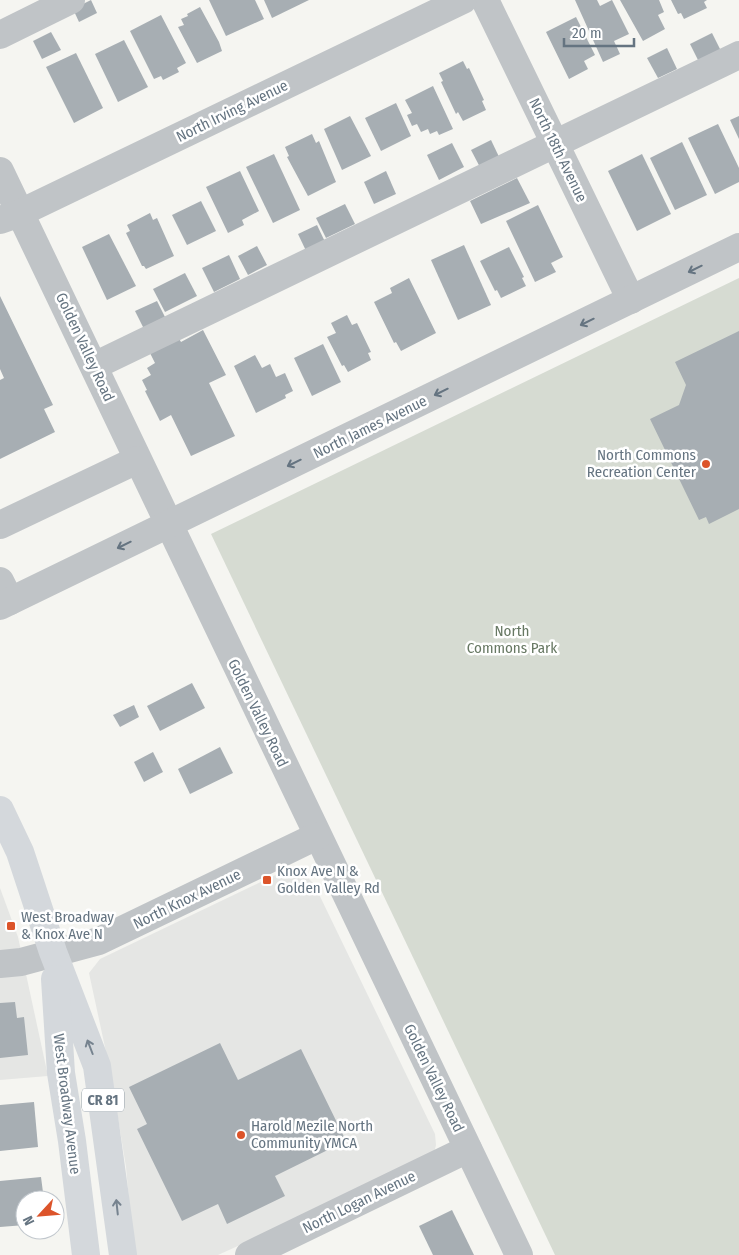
<svg xmlns="http://www.w3.org/2000/svg" width="739" height="1255" font-family="'Fira Sans Condensed',sans-serif">
<style>
.built{fill:#e5e6e4}
.green{fill:#d6dbd2}
.building{fill:#a7aeb3}
.lines{fill:none;stroke-linecap:round;stroke-linejoin:round}
.minor{stroke:#c0c4c7;stroke-width:28}
.major{stroke:#d4d8dc;stroke-width:28}
.oneway{stroke:#657481}
.oneway2{stroke:#76838f}
.poi-dot{fill:#dc542a;stroke:#fff;stroke-width:2}
.labels{text-anchor:middle;dominant-baseline:central;stroke-width:5;stroke-linejoin:round;paint-order:stroke}
.shield{fill:#fff;stroke:#939ea7;stroke-width:1}
.shield-label{font-size:14px;font-weight:bold;fill:#657481}
.street-label{font-size:15px;fill:#657481;stroke:#fff}
.poi-label{font-size:15px;fill:#657481;stroke:#fff;text-anchor:start}
.park-label{font-size:15px;fill:#677863;stroke:#fff}
</style>
<rect width="100%" height="100%" fill="#f5f5f1"/>
<!-- built -->
<g class="built">
<polygon points="290,868 299,869 314,884 435,1134 436,1145 434,1153 428,1159 218,1255 134,1255 126,1167 111,1075 89,973 100,959"/>
<polygon points="0,888 18,937 48,1076 0,1080"/>
</g>
<!-- green -->
<polygon class="green" points="739,278 739,1255 555,1255 211,534"/>
<!-- building -->
<g class="building">
<polygon points="91,0 97,13 79,22 73,9"/>
<polygon points="209,0 255,0 264,19 226,36"/>
<polygon points="264,0 309,0 272,18"/>
<polygon points="575,0 597,0 600,6 612,0 629,34 614,41 620,54 603,62"/>
<polygon points="620,0 659,0 664,12 658,15 665,29 643,41"/>
<polygon points="671,0 707,0 704,2 707,8 684,19 681,13 678,14"/>
<polygon points="200,7 219,42 222,51 197,63 178,27 184,25 181,19 188,16 187,14"/>
<polygon points="161,15 186,63 177,68 179,72 163,80 161,76 154,79 130,31"/>
<polygon points="576,17 595,55 584,61 588,69 569,79 546,32"/>
<polygon points="51,32 61,50 42,59 33,41"/>
<polygon points="712,33 722,53 700,64 690,44"/>
<polygon points="124,40 148,87 118,102 95,54"/>
<polygon points="667,48 677,69 658,78 647,58"/>
<polygon points="76,53 103,108 74,123 46,67"/>
<polygon points="463,61 467,69 469,68 484,100 482,101 486,110 463,121 458,112 456,114 441,82 443,81 439,73"/>
<polygon points="433,86 453,129 439,135 437,131 430,134 428,129 421,132 417,124 412,126 407,115 412,113 405,100"/>
<polygon points="396,103 411,136 381,151 365,118"/>
<polygon points="350,116 371,156 342,170 324,129"/>
<polygon points="739,116 739,139 730,120"/>
<polygon points="718,124 739,168 739,182 715,194 688,138"/>
<polygon points="312,134 316,143 319,141 336,182 308,196 287,157 289,156 285,147"/>
<polygon points="491,140 501,161 482,171 471,150"/>
<polygon points="682,142 707,195 675,210 650,158"/>
<polygon points="452,143 464,167 439,180 427,155"/>
<polygon points="274,154 300,210 273,223 246,167"/>
<polygon points="642,154 671,214 637,231 608,171"/>
<polygon points="240,171 259,211 242,220 244,225 228,233 206,187"/>
<polygon points="386,171 396,194 374,204 364,182"/>
<polygon points="517,178 530,203 481,224 470,201"/>
<polygon points="201,201 216,231 187,245 172,215"/>
<polygon points="345,204 355,224 326,238 316,218"/>
<polygon points="538,205 563,257 551,263 556,272 535,282 506,221"/>
<polygon points="150,213 153,220 157,218 174,256 146,269 144,266 142,266 126,233 130,231 127,225"/>
<polygon points="317,225 327,246 308,255 298,234"/>
<polygon points="109,234 136,286 107,300 82,247"/>
<polygon points="464,245 491,305 458,320 431,260"/>
<polygon points="257,246 267,265 248,275 238,256"/>
<polygon points="509,247 524,277 522,278 526,286 501,298 497,290 495,291 480,261"/>
<polygon points="229,255 240,279 214,292 202,268"/>
<polygon points="185,273 197,296 165,312 153,289"/>
<polygon points="409,278 436,333 401,351 396,342 394,343 374,302 392,293 390,288"/>
<polygon points="0,296 53,405 44,409 55,432 0,459 0,380 4,378 0,369"/>
<polygon points="157,301 168,323 146,333 135,311"/>
<polygon points="347,315 352,325 357,323 371,352 368,353 371,360 348,372 344,365 342,366 327,337 336,333 331,323"/>
<polygon points="203,330 226,375 209,383 235,436 191,456 171,415 160,421 145,391 147,390 142,380 151,375 147,368 155,363 148,349 177,335 181,342"/>
<polygon points="739,331 739,509 709,524 706,517 699,520 650,419 679,405 686,385 675,362"/>
<polygon points="323,344 341,382 312,396 294,358"/>
<polygon points="255,355 262,368 270,364 276,377 285,373 293,391 285,395 286,398 256,413 234,366"/>
<polygon points="192,683 205,708 160,731 147,706"/>
<polygon points="134,705 139,717 120,727 113,715"/>
<polygon points="220,747 233,773 190,794 178,769"/>
<polygon points="153,752 163,772 144,782 134,762"/>
<polygon points="15,1002 17,1018 24,1017 28,1055 0,1058 0,1003"/>
<polygon points="220,1043 238,1080 301,1049 346,1141 275,1176 285,1196 227,1224 218,1204 182,1221 137,1129 147,1124 129,1087"/>
<polygon points="34,1102 38,1147 0,1151 0,1105"/>
<polygon points="41,1177 44,1200 25,1200 25,1225 0,1227 0,1181"/>
<polygon points="452,1210 474,1255 433,1255 419,1226"/>
</g>
<g class="lines">
<!-- minor -->
<g class="minor">
<polyline points="485,0 631,300"/>
<polyline points="0,35 71,0"/>
<polyline points="0,171 519,1255"/>
<polyline points="0,220 20,213 463,0"/>
<polyline points="94,366 739,55"/>
<polyline points="0,525 137,460"/>
<polyline points="0,581 10,601"/>
<polyline points="0,606 739,247"/>
<polyline points="0,964 21,962 99,941 317,836"/>
<polyline points="249,1255 468,1149"/>
</g>
<!-- major -->
<g class="major">
<polyline points="0,810 20,852 53,952 97,1066 123,1255"/>
<polyline points="55,979 61,1073 72,1141 86,1255"/>
</g>
</g>
<!-- one-way arrows -->
<defs><path id="oneway-shaft" d="M-6 0H5M1.5-3L5.5 0L1.5 3" fill="none" stroke-width="1.6" stroke-linecap="round" stroke-linejoin="round" transform="scale(1.25)"/></defs>
<g class="oneway">
<use href="#oneway-shaft" transform="translate(695 269) rotate(154)"/>
<use href="#oneway-shaft" transform="translate(587 322) rotate(154)"/>
<use href="#oneway-shaft" transform="translate(441 392) rotate(154)"/>
<use href="#oneway-shaft" transform="translate(294 463) rotate(154)"/>
<use href="#oneway-shaft" transform="translate(124 545) rotate(154)"/>
</g>
<g class="oneway2">
<use href="#oneway-shaft" transform="translate(90 1047) rotate(-111)"/>
<use href="#oneway-shaft" transform="translate(117 1207) rotate(-96)"/>
</g>
<!-- markers -->
<g class="poi-dot">
<circle cx="706" cy="464" r="5"/>
<rect x="262" y="875" width="10" height="10" rx="2.5"/>
<rect x="6" y="921" width="10" height="10" rx="2.5"/>
<circle cx="241" cy="1135" r="5"/>
</g>
<g class="labels">
<!-- shield labels -->
<rect class="shield" x="82" y="1088.5" width="42" height="23" rx="4"/>
<g class="shield-label">
<text x="103" y="1100">CR 81</text>
</g>
<!-- street labels -->
<g class="street-label">
<text transform="translate(232 111) rotate(-26)">North Irving Avenue</text>
<text transform="translate(558 150) rotate(64)">North 18th Avenue</text>
<text transform="translate(85 347) rotate(65)">Golden Valley Road</text>
<text transform="translate(370 427) rotate(-26)">North James Avenue</text>
<text transform="translate(258 713) rotate(64)">Golden Valley Road</text>
<text transform="translate(187 899) rotate(-26)">North Knox Avenue</text>
<text transform="translate(434 1078) rotate(64)">Golden Valley Road</text>
<text transform="translate(67 1104) rotate(83)">West Broadway Avenue</text>
<text transform="translate(359 1202) rotate(-26)">North Logan Avenue</text>
</g>
<!-- poi labels -->
<g class="poi-label">
<text x="696" y="455" text-anchor="end">North Commons<tspan x="696" dy="17">Recreation Center</tspan></text>
<text x="277" y="871">Knox Ave N &amp;<tspan x="277" dy="17">Golden Valley Rd</tspan></text>
<text x="21" y="917">West Broadway<tspan x="21" dy="17">&amp; Knox Ave N</tspan></text>
<text x="251" y="1126">Harold Mezile North<tspan x="251" dy="17">Community YMCA</tspan></text>
</g>
<!-- park labels -->
<g class="park-label">
<text x="512" y="631">North<tspan x="512" dy="17">Commons Park</tspan></text>
</g>
</g>
<!-- north arrow -->
<g transform="translate(40 1215) rotate(244)"><circle r="24" fill="#ffffff" stroke="#c1c7cd"/>
<path d="M0-4L9 19L0 12L-9 19Z" fill="#dc542a"/>
<text y="-8" font-size="14" font-weight="bold" text-anchor="middle" fill="#657481">N</text>
</g>
<!-- scale -->
<path d="M564 38v8h70v-8" fill="none" stroke="#657481" stroke-width="2.5"/>
<text x="572" y="38" font-size="15" fill="#657481" stroke="#ffffff" stroke-width="4" paint-order="stroke">20 m</text>
</svg>
